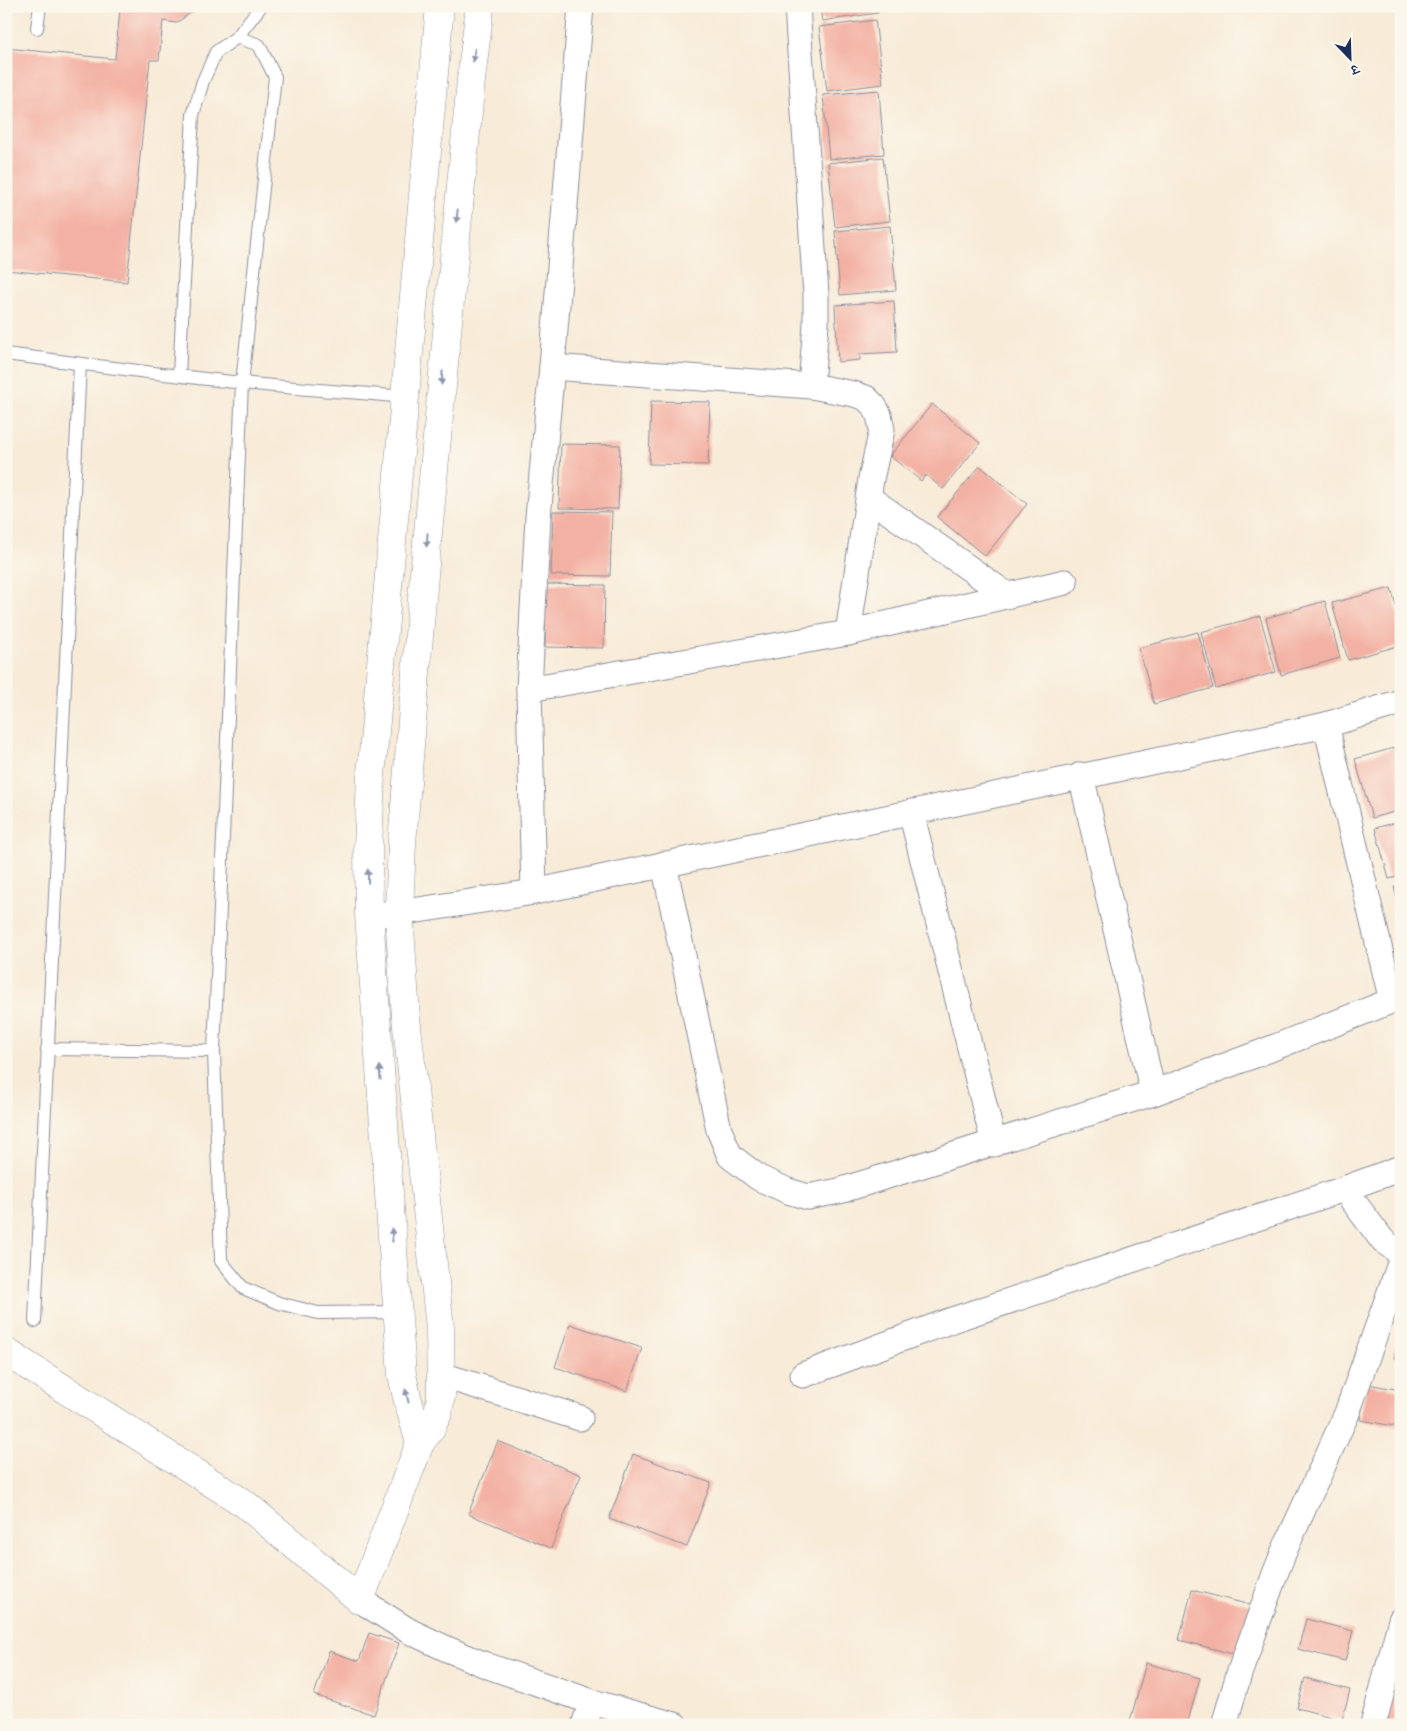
<svg xmlns="http://www.w3.org/2000/svg" width="1407" height="1731" font-family="'Gentium Book Plus','Noto Serif Devanagari',serif">
<style>
.building{fill:#f3b1a3}
.lines{fill:none;stroke-linecap:round;stroke-linejoin:round}
.service-casing{stroke:#8a8d9b;stroke-width:14}
.minor-casing{stroke:#8a8d9b;stroke-width:27}
.tertiary-casing{stroke:#8a8d9b;stroke-width:29}
.service{stroke:#fff;stroke-width:12}
.minor{stroke:#fff;stroke-width:25}
.tertiary{stroke:#fff;stroke-width:28}
.oneway{fill:#8d97ae}
</style>
<rect width="100%" height="100%" fill="#fbf7ec"/>
<filter id="ink" filterUnits="userSpaceOnUse"><feTurbulence type="fractalNoise" baseFrequency=".02" numOctaves="2"/><feDisplacementMap in="SourceGraphic" scale="10" xChannelSelector="R" yChannelSelector="G"/><feConvolveMatrix kernelMatrix="1 2 1 2 8 2 1 2 1" color-interpolation-filters="sRGB"/></filter>
<filter id="wash" filterUnits="userSpaceOnUse"><feTurbulence type="fractalNoise" baseFrequency=".0096" numOctaves="4" result="noise"/><feDisplacementMap in="SourceGraphic" scale="20" xChannelSelector="R" yChannelSelector="G"/><feGaussianBlur stdDeviation="1.12" result="paint"/><feColorMatrix in="noise" values="0 0 0 0 0 0 0 0 0 0 0 0 0 0 0 0 0 1.4 0 .05"/><feComposite in="paint" operator="in"/></filter>
<g filter="url(#wash)">
<rect width="100%" height="100%" fill="#f8ebd8"/>
<g id="blocks">
<!-- building -->
<g class="building">
<polygon points="130,6 201,6 176,23 163,21 159,60 150,60 127,282 6,270 6,48 115,59 120,10 131,8"/>
<polygon points="820,6 877,6 878,13 822,21"/>
<polygon points="875,20 883,84 827,91 819,27"/>
<polygon points="879,90 884,154 829,159 823,95"/>
<polygon points="883,157 890,221 835,227 828,163"/>
<polygon points="890,226 896,290 840,295 835,231"/>
<polygon points="894,301 897,352 860,354 860,360 838,362 835,305"/>
<polygon points="651,401 710,402 708,465 649,464"/>
<polygon points="932,404 980,443 943,489 926,475 921,481 890,456"/>
<polygon points="561,444 620,445 618,509 559,508"/>
<polygon points="980,466 1027,504 985,556 937,517"/>
<polygon points="553,511 612,512 610,576 551,575"/>
<polygon points="546,584 605,585 604,648 545,647"/>
<polygon points="1391,588 1401,623 1401,645 1348,660 1332,603"/>
<polygon points="1325,601 1340,658 1281,675 1266,618"/>
<polygon points="1260,616 1276,672 1216,689 1201,632"/>
<polygon points="1198,632 1213,688 1154,704 1139,648"/>
<polygon points="1401,746 1401,810 1372,818 1355,759"/>
<polygon points="1401,821 1401,876 1389,879 1375,828"/>
<polygon points="1401,886 1401,910 1400,910 1394,887"/>
<polygon points="570,1324 642,1348 627,1391 555,1367"/>
<polygon points="1400,1329 1401,1329 1401,1359 1394,1358"/>
<polygon points="1367,1384 1401,1390 1400,1427 1360,1420"/>
<polygon points="498,1441 581,1475 551,1548 468,1514"/>
<polygon points="633,1454 711,1483 687,1547 609,1519"/>
<polygon points="1192,1590 1254,1606 1241,1656 1179,1640"/>
<polygon points="1306,1619 1353,1631 1345,1661 1298,1649"/>
<polygon points="369,1633 399,1643 374,1715 314,1695 329,1651 359,1661"/>
<polygon points="1146,1663 1200,1678 1187,1725 1129,1725"/>
<polygon points="1305,1678 1350,1690 1342,1720 1297,1708"/>
<polygon points="1393,1692 1401,1694 1401,1725 1385,1724"/>
</g>
</g>
</g>
<g filter="url(#ink)">
<use href="#blocks" fill-opacity="0" stroke="#8a8d9b" stroke-width="1"/>
<g class="lines">
<!-- service casing -->
<g class="service-casing">
<g id="service">
<polyline points="37,28 40,6"/>
<polyline points="237,37 259,45 275,77 242,383 214,1051 221,1261 243,1288 279,1303 318,1313 398,1312"/>
<path d="M6,354C85,364 164,375 243,383C297,389 351,392 405,397"/>
<polyline points="179,375 193,115 203,81 216,52 237,37 261,6"/>
<polyline points="47,1049 214,1051"/>
<polyline points="35,1321 80,364"/>
</g>
</g>
<!-- minor casing -->
<g class="minor-casing">
<g id="minor">
<polyline points="797,6 816,295 816,324 811,386"/>
<polyline points="552,367 811,386 854,394 866,398 874,406 879,415 882,430 871,479 848,633"/>
<polyline points="869,498 1007,595"/>
<polyline points="529,689 848,633 1065,582"/>
<polyline points="1326,725 1392,1001"/>
<polyline points="1081,775 1153,1093"/>
<polyline points="911,812 994,1144"/>
<polyline points="664,864 719,1130 730,1156 759,1178 788,1191 808,1197 839,1191 1153,1093 1260,1053 1401,997"/>
<polyline points="534,892 529,689 533,610 538,517 552,367 581,6"/>
<polyline points="369,915 399,913 534,892 1326,725 1401,702"/>
<polyline points="1344,1189 1383,1241 1401,1253"/>
<polyline points="441,1375 580,1418"/>
<polyline points="803,1375 952,1320 1344,1189 1401,1168"/>
<polyline points="360,1600 409,1631 447,1649 488,1666 592,1702 675,1725"/>
<polyline points="584,1725 592,1702"/>
<polyline points="1224,1725 1239,1674 1275,1574 1285,1549 1347,1413 1401,1261"/>
<polyline points="1373,1725 1401,1620"/>
</g>
</g>
<!-- tertiary casing -->
<g class="tertiary-casing">
<g id="tertiary">
<polyline points="6,1352 245,1504 360,1600 420,1443 430,1430 438,1413 441,1396 440,1328 406,1017 399,913 402,843 424,575 471,80 480,6"/>
<polyline points="420,1443 407,1397 402,1375 369,915 368,849 371,776 440,6"/>
</g>
</g>
<!-- service -->
<use href="#service" class="service"/>
<!-- minor -->
<use href="#minor" class="minor"/>
<!-- tertiary -->
<use href="#tertiary" class="tertiary"/>
</g>
<!-- one-way arrows -->
<defs><path id="oneway-solid" d="M-6-.8H1V-3.2L6.5 0L1 3.2V.8H-6Z" transform="scale(1.25)"/></defs>
<g class="oneway">
<use href="#oneway-solid" transform="translate(474 55) rotate(97)"/>
<use href="#oneway-solid" transform="translate(457 216) rotate(96)"/>
<use href="#oneway-solid" transform="translate(442 378) rotate(95)"/>
<use href="#oneway-solid" transform="translate(427 540) rotate(95)"/>
<use href="#oneway-solid" transform="translate(368 876) rotate(-91)"/>
<use href="#oneway-solid" transform="translate(380 1073) rotate(-94)"/>
<use href="#oneway-solid" transform="translate(392 1235) rotate(-94)"/>
<use href="#oneway-solid" transform="translate(407 1396) rotate(-103)"/>
</g>
</g>
<!-- margin -->
<rect width="1407" height="1731" fill="none" stroke="#fbf7ec" stroke-width="25"/>
<!-- north arrow -->
<g transform="translate(1350 58) rotate(157)" stroke="#fbf7ec" stroke-width="4" paint-order="stroke">
<path d="M0-4L9 19L0 12L-9 19Z" fill="#1b2f5e"/>
<text y="-8" font-size="14" font-weight="bold" text-anchor="middle" fill="#1b2f5e">उ</text>
</g>
</svg>
